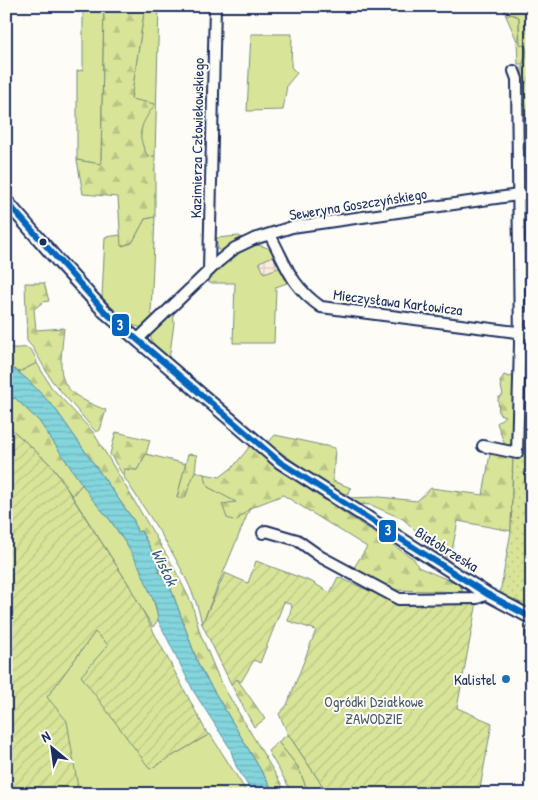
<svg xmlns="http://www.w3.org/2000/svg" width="538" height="800" font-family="'Patrick Hand',sans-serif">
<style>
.industrial{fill:url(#industrial-grid)}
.grass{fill:#d8e598;stroke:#7a8a7b}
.forest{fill:url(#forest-firs);stroke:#7a8a7b}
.cemetery{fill:url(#cemetery-stones);stroke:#7a8a7b}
.park{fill:url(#park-dots);stroke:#7a8a7b}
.garden{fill:url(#garden-furrows);stroke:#7a8a7b}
.water{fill:url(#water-rules);stroke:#5a93aa}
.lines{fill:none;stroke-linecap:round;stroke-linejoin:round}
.minor-casing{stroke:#1b2f5e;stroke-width:14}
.tertiary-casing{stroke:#1b2f5e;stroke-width:16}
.minor{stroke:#fdfcf7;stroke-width:10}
.tertiary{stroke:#fdfcf7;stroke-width:12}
.bus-1-casing{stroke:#fdfcf7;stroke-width:10}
.bus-1{stroke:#0065bd;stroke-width:6}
.bus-dot{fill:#1b2f5e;stroke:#fdfcf7;stroke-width:2}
.poi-dot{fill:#1f6fb2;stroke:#fdfcf7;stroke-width:2}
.labels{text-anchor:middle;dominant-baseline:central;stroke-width:4;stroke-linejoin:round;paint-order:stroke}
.street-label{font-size:15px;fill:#1b2f5e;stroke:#fdfcf7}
.poi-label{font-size:15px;fill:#1b2f5e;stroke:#fdfcf7;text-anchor:end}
.park-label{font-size:15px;fill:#4a5c6c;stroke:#fdfcf7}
.water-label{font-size:16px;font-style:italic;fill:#35587e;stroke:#fdfcf7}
.line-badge{stroke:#fdfcf7;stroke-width:2}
.badge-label{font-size:14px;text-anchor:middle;font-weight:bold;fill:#fff}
</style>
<defs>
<pattern id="industrial-grid" width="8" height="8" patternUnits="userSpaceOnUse" patternTransform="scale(1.25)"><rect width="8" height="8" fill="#fbecde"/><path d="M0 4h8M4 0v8" fill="none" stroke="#d7cbc1"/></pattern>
<pattern id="forest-firs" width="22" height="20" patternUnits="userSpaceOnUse" patternTransform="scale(1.25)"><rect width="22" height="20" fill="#d8e598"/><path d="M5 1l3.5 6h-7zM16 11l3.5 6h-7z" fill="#b9c585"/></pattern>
<pattern id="cemetery-stones" width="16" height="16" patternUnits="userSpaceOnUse" patternTransform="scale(1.25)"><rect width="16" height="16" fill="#d8e598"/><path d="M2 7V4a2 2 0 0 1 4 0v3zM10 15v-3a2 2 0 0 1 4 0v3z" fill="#b9c585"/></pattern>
<pattern id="park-dots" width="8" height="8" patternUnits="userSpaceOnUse" patternTransform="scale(1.25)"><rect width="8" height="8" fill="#d8e598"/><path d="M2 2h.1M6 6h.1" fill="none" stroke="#b9c585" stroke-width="1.8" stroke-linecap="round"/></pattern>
<pattern id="garden-furrows" width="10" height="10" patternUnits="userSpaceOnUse" patternTransform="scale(1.25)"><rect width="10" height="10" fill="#d8e598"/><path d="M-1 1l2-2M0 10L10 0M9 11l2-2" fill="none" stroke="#b9c585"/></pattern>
<pattern id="water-rules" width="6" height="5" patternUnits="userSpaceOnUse" patternTransform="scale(1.25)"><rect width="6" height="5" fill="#84d5dc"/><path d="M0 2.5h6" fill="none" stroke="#71b7bf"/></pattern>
</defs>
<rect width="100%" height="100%" fill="#fdfcf7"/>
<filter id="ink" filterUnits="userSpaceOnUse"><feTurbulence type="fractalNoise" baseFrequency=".02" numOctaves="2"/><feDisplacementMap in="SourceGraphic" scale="10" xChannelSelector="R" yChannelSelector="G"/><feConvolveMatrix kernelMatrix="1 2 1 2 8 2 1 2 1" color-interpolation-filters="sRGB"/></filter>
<g filter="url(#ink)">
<!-- industrial -->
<polygon class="industrial" points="276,255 281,267 264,274 259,262"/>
<!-- grass -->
<g class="grass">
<polygon points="70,6 104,6 101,164 77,160 77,71 83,70 83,9 70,9"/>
<polygon points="145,6 159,6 155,156 148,157 140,141 142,124 131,99"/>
<path d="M511,14L519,17V41C529,48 526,54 523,64H518L517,41L506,16Z"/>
<polygon points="251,34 292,34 291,67 297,73 287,85 283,110 247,111"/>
<polygon points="155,217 151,313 154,318 143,328 128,324 102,297 105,237 121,235 122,246 132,243 145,219"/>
<path d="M250,245C260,245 269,246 276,255L259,262L264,273L281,267L287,283L276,287L274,343H233L235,283H209L210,275L236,252Z"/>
<polygon points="173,311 174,323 169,360 153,347 150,334"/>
<path d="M6,346C22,353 30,338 37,363L19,372L6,363Z"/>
<path d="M146,454L186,464L177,497H185L195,471L204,474L208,487L237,502L236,521L250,508L202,624C193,576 150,518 124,477V469L137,470Z"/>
<path d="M82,484C90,497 101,507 110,520C131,549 153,585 158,620L153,627L132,594L129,585L72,496Z"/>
<polygon points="95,632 108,645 150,769 210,734 248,794 78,794 47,697"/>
<polygon points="288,734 328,794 306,787 298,767 278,742"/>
</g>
<!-- forest -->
<g class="forest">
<path d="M104,6H145L131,99L155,104C141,125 135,133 148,157L155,156V217L145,219L132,243L121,246L118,197L83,194L77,160L101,164Z"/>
<polygon points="503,6 532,6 532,58 528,115 523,114 522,67 527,50 525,46 520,44 519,17 511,14 506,16"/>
<polygon points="239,236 243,239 224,251 218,250 216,238"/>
<path d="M25,283H44L49,301L43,302L34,309L36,330L64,328C59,378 54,390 106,410L100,430L96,432L52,381L33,348L27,341Z"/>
<polygon points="37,363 51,387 93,432 173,566 192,604 200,633 220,681 286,792 275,794 199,666 170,586 159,572 157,560 141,531 137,532 134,521 54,407 19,372"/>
<polygon points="519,374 513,454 511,531 458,521 450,560 427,545 421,535 403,519 371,505 358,504 347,498 380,497 417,501 431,488 483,495 490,454 508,454 497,423 505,416 499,414 498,398 503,395 500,382 504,375 509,377"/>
<polygon points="6,394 11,398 15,398 39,421 82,484 72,496 52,466 6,424"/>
<polygon points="116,432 150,440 146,454 137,470 124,469 124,477 110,454"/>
<polygon points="275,435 335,448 333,481 351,488 349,493 340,495 268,443"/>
<polygon points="251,445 284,473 414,559 418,567 460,585 463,592 397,590 353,569 367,547 283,495 250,508 236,521 227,518 222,504 236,502 208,487 204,474 220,477 233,467"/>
<polygon points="188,454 197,455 195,471 185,498 177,498"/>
<polygon points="237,679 265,719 254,727 231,684"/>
<polygon points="278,742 298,767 306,787 326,794 293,794 268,751"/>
</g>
<!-- cemetery -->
<polygon class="cemetery" points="532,58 532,120 528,119"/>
<!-- park -->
<polygon class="park" points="522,339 532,340 532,610 500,593 511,531 513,454"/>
<!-- garden -->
<g class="garden">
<polygon points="6,424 52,466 129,585 208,735 150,769 81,676 108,645 95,632 47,697 67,721 79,794 6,794"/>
<polygon points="256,561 312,582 330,593 338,577 390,600 477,602 457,708 492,723 479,794 328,794 288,734 279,714 287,705 316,630 288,621 292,605 284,602 260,663 254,660 241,682 237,679 231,684 202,624 225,573 248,583"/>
</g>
<!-- water -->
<polygon class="water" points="6,363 27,379 54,407 134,521 137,532 141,531 157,560 159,572 170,586 199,666 275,794 253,794 236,766 230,748 194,692 158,620 156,607 140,568 126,544 111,521 92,499 39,421 15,398 11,399 6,394"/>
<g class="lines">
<!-- minor casing -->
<g class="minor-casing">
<g id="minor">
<path d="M270,235C287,266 290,285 321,307L532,334"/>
<polyline points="209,270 215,6"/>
<polyline points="138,339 219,261 235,248 254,239 292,227 532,193"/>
<polyline points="483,446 517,453 520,344 517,79 514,71"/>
<polyline points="263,533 266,531 297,540 321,557 399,599 477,598 487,594"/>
<polyline points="532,631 532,634"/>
</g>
</g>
<!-- tertiary casing -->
<g class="tertiary-casing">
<polyline id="tertiary" points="6,201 59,262 105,312 280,462 487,594 532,618"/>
</g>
<!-- minor -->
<use href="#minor" class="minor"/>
<!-- tertiary -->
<use href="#tertiary" class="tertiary"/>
<!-- bus-1 casing -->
<g class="bus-1-casing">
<polyline id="bus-1" points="6,201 105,312 280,462 487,594 532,618"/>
</g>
<!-- bus-1 -->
<use href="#bus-1" class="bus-1"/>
</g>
</g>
<!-- markers -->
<circle class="bus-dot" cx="43" cy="242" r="4.5"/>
<circle class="poi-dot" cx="506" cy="679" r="5"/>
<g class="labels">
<!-- street labels -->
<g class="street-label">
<text transform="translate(197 138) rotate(-89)">Kazimierza Człowiekowskiego</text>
<text transform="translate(358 204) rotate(-9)">Seweryna Goszczyńskiego</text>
<text transform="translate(398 302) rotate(7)">Mieczysława Karłowicza</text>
<text transform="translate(447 549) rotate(32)">Białobrzeska</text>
</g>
<!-- poi labels -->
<g class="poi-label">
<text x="496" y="679">Kalistel</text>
</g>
<!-- park labels -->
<g class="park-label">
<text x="374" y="701">Ogródki Działkowe<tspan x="374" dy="17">ZAWODZIE</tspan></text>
</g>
<!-- water labels -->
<g class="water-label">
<text transform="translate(165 567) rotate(64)">Wisłok</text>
</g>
</g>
<g class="line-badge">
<rect x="111" y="313" width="19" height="24" rx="5" fill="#0065bd"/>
<rect x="378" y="519" width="19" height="24" rx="5" fill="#0065bd"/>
</g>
<g class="badge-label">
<text x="120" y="330">3</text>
<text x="388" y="535">3</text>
</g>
<!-- margin -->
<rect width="538" height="800" fill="none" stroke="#fdfcf7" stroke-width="25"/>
<rect x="12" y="12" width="513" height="775" fill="none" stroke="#1b2f5e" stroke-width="2" filter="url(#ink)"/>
<!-- north arrow -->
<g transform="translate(52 748) rotate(331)" stroke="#fdfcf7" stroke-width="4" paint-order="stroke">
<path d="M0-4L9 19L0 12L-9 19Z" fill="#1b2f5e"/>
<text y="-8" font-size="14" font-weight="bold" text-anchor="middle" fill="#1b2f5e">N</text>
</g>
</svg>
